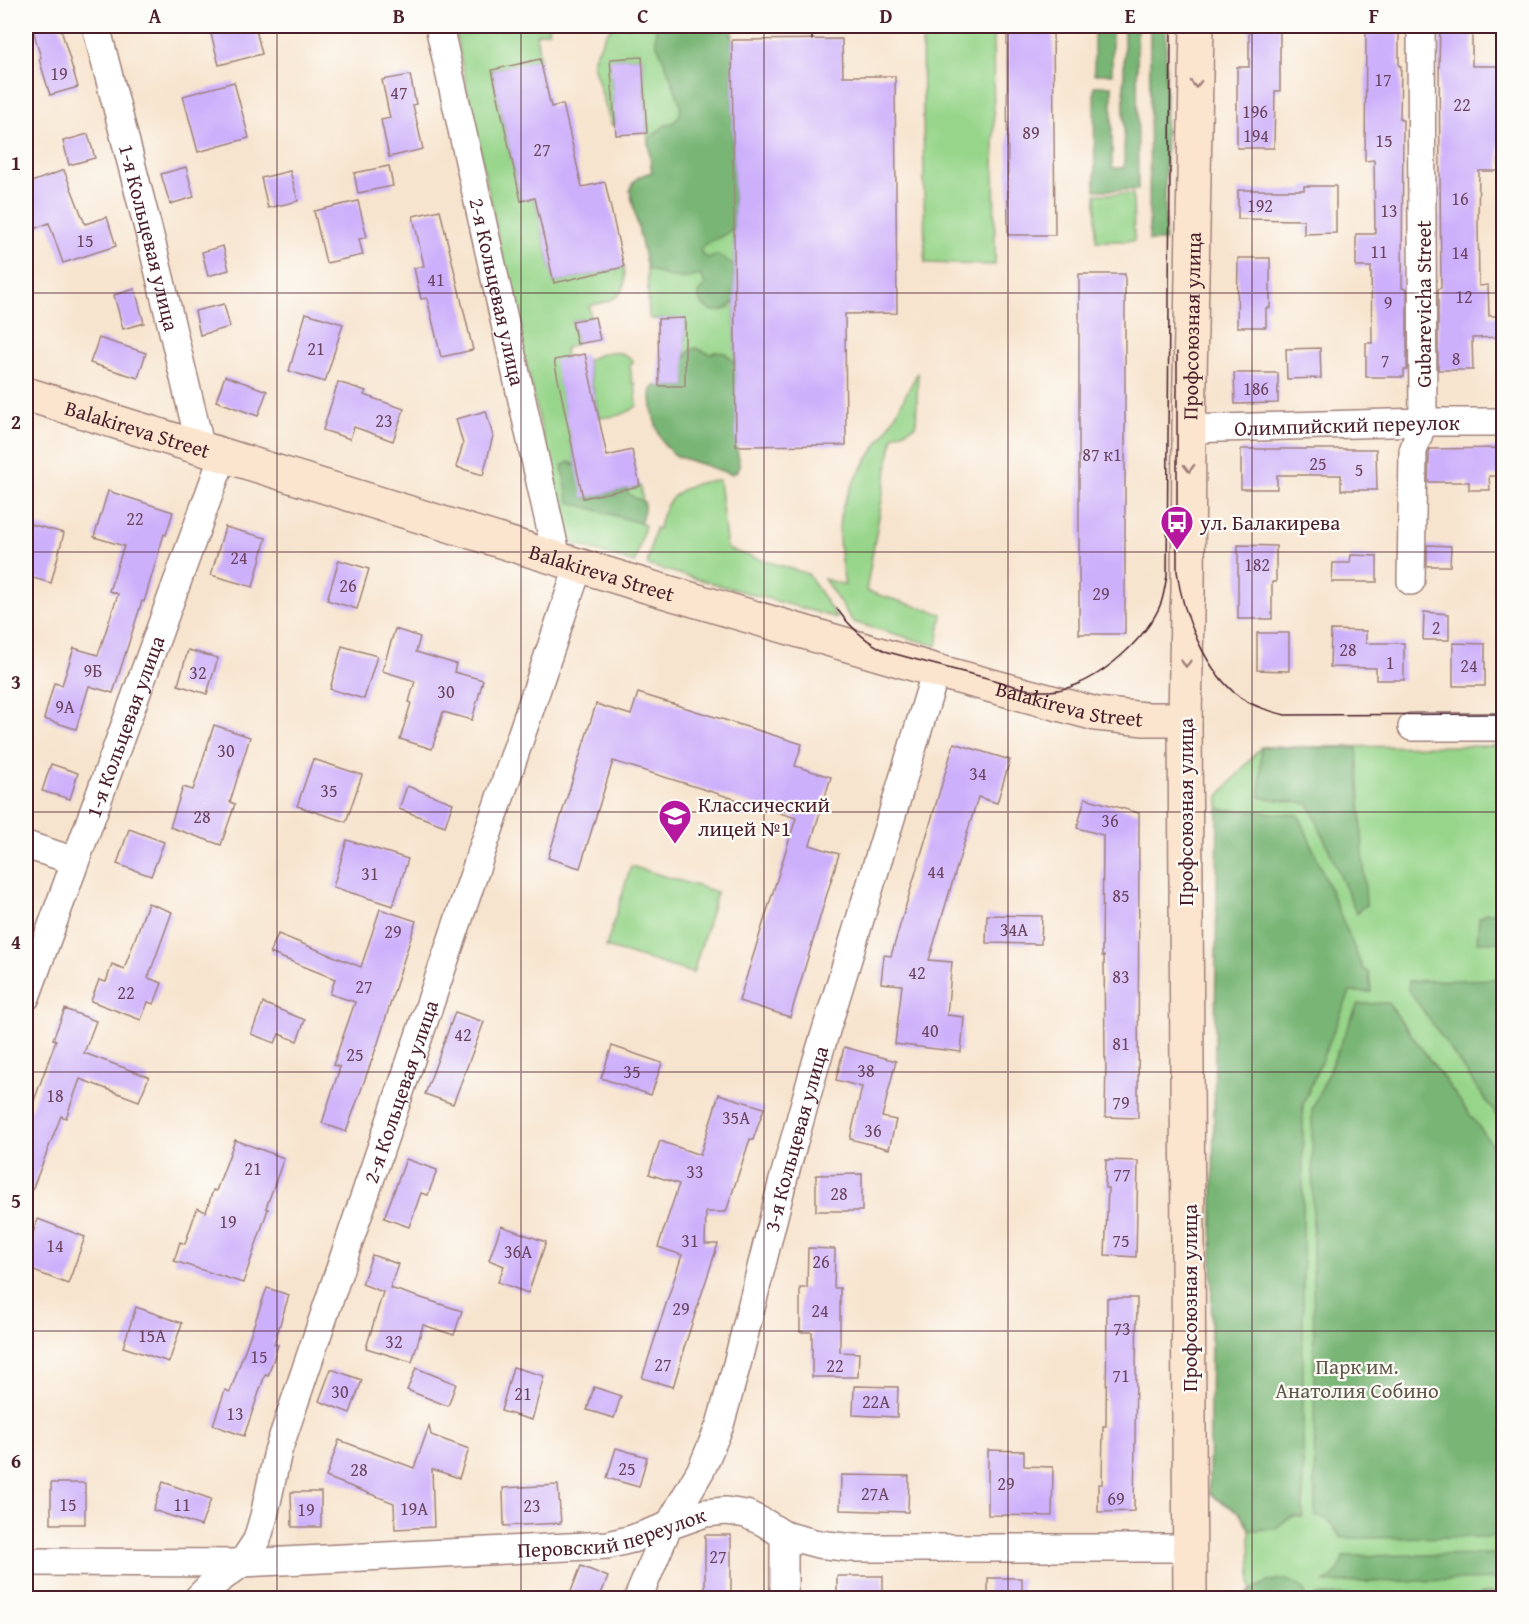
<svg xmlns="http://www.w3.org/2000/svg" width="1529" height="1624" font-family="'Gentium Book Plus',serif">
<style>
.green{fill:#97d58a;stroke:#707a5a;stroke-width:1.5}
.forest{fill:#79b676;stroke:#626a50;stroke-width:1.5}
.building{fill:#cdb0fb}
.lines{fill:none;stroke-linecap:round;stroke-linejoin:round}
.street-casing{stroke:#a0827c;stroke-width:30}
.secondary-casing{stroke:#a0827c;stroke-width:36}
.street{stroke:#fff;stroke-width:27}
.secondary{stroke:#fce5cf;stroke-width:33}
.tram{stroke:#4a1f2b;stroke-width:1.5}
.oneway{stroke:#a3827d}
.grid{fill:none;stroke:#4a1f2b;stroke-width:1.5;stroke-opacity:0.55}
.labels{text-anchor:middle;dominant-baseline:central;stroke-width:4.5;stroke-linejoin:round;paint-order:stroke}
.number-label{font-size:18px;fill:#6b435f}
.street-label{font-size:21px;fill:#4a1f2b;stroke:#fdfcf7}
.poi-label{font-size:21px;fill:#4a1f2b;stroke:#fdfcf7;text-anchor:start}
.park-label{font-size:21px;fill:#615648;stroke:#fdfcf7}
.neatline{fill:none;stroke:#4a1f2b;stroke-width:2}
.grid-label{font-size:20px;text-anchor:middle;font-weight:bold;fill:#4a1f2b}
</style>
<rect width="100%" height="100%" fill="#fdfcf7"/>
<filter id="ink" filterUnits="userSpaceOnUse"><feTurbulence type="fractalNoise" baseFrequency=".0167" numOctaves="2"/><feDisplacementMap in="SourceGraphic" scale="12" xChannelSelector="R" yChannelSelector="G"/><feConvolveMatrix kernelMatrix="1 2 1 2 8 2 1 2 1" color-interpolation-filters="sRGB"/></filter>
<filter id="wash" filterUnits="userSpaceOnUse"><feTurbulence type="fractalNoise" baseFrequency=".008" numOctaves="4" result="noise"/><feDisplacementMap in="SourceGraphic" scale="24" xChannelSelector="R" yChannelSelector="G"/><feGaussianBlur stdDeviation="1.35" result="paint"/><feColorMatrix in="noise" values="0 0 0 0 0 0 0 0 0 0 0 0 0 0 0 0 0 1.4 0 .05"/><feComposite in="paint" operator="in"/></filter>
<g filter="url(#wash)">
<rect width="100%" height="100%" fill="#f7e4ce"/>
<!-- green -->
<g class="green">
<path d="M454,26H548L549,31L536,34L540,59L492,70L521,200L535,198L554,283L624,267C629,297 614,300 589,306L591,317L572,321L577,344L565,348L566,358L555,361L583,498L640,486C643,500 645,510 640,523L645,525L635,563L575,544L566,537L508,284Z"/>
<path d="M615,26H734L732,40L736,446L739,467L736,472L731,474L677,456C675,454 670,452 669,450C657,439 649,404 652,389L659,386H685V319H652L649,317L647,268L630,190C634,178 640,175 652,172L647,133L642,57L610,59L615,126L611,124L593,65V60L607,32Z"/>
<polygon points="922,26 993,26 995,265 925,263"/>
<polygon points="1096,194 1133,194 1134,241 1096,241"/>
<path d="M610,352L621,353L633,360V363L630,364L632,383H635L637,406C626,415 613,418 599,417L587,360L601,354Z"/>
<path d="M918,372L916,426L893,436L866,591L942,614L937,646L853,622L824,579L845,585C841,562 835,529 843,506C852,480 870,456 885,433C897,413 907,392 918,372Z"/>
<path d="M719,480L727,549L808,574L837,618L647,565L655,528L659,529C664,494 687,482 719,480Z"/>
<polygon points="1503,746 1503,1598 1243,1598 1251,1590 1250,1530 1239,1512 1209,1494 1219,796 1261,747"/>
<polygon points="631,866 717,892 693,973 606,947"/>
</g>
<!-- forest -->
<g class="forest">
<path d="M656,26H729L732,40L734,227C724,239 710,238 700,249L703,256L710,258L717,255L724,258L734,266L735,300C733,303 731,306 728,308C715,316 699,307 698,293L706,284L700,275C682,282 664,277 647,268L630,190C634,178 640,175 652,172L648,140L664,126L674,122L680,115L681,105L665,63L656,42Z"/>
<rect x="1094" y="26" width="18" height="48"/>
<polygon points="1124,26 1137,26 1138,190 1095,190 1094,86 1112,86 1112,168 1124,168"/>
<polygon points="1150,26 1166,26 1165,241 1149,241"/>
<path d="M696,348L710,354L715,352L725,353L736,364V446L739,459V467L736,472L731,474L677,456C675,454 670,452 669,450C657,439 649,404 652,389L655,386H685C685,372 680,352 696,348Z"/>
<polygon points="569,462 577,466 584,498 625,489 631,496 644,502 644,510 640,523 569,502 562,466"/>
<polygon points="1261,747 1357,748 1366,905 1361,908 1357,914 1309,804 1260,797"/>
<polygon points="1218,809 1299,815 1363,969 1369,973 1371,992 1350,992 1303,1105 1303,1517 1293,1517 1286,1520 1275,1529 1250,1530 1239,1512 1209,1494"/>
<polygon points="1486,913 1503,913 1503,942 1477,942 1479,918"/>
<polygon points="1503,979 1504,979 1503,1125 1408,989 1409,981"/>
<polygon points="1388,1003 1496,1150 1503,1422 1504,1531 1493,1537 1342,1538 1327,1519 1315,1516 1312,1110 1358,1004"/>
<path d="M1503,1554V1579L1324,1583C1336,1575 1341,1571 1343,1556Z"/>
<path d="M1284,1579C1295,1583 1305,1586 1306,1598H1243C1255,1586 1267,1580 1284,1579Z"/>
<polygon points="1482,1593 1503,1593 1503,1598 1474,1598"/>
<polygon points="1399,1594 1399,1598 1317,1598 1316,1595"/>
</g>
<g id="blocks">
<!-- building -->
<g class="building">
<polygon points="32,26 60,26 78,87 50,95 39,59 41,58"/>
<polygon points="209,26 255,26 262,54 219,65"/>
<polygon points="1007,26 1053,26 1055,235 1008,235"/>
<polygon points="1249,26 1280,26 1280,91 1275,91 1274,148 1237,148 1237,67 1249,67"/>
<polygon points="1366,26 1399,26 1399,66 1401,66 1400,120 1403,120 1402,288 1407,289 1407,370 1404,370 1404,377 1366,377 1366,343 1372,343 1371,267 1356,267 1356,234 1375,234 1374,160 1365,161"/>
<polygon points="1440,26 1472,26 1472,66 1502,66 1503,142 1499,142 1499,171 1479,171 1478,220 1479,286 1488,285 1489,316 1503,316 1503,337 1472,338 1473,370 1438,370 1438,289 1441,288 1439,66"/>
<polygon points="842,39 843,76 895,76 897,313 845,314 846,445 736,446 732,40"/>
<polygon points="642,57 647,133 616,135 610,59"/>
<polygon points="540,59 551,107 563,104 582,187 605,182 624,267 554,283 535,198 521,201 492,70"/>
<polygon points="410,75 416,104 413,105 423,149 389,157 381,120 390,118 382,80"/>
<polygon points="234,82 249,138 198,152 183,96"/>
<polygon points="88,134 95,158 69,165 63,141"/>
<polygon points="389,166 393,186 358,193 354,173"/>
<polygon points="186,167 194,197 170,204 161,174"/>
<polygon points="64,170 85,224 107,217 116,246 63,263 49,223 26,232 26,184"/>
<polygon points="290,171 298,201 268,208 261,178"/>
<polygon points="1304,186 1336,186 1336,233 1304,234 1304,220 1238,219 1238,190 1304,190"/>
<polygon points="358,201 367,237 359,239 363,255 326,263 314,211"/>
<polygon points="440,210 473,350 441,357 427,298 421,299 414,268 424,266 413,216"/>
<polygon points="223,246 229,270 208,276 202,252"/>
<polygon points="1238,258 1270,258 1270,308 1266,308 1266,327 1237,327"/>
<rect x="1079" y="274" width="46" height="360"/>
<polygon points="135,289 144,323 123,329 114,295"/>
<polygon points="224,304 230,327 200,335 195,311"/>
<polygon points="306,313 343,324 325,382 289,371"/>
<polygon points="595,317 600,340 577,344 572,321"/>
<polygon points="685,318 685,386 659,386 658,319"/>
<polygon points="99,338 146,353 138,378 90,363"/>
<polygon points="1320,348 1321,378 1287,379 1286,349"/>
<polygon points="585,354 607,456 632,450 640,486 583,498 554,360"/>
<polygon points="1234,373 1278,373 1278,403 1235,404"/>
<polygon points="225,376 267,391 258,416 216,401"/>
<polygon points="338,382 366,391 364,395 404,409 393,441 354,427 350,439 323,430"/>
<polygon points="486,411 493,436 483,475 456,467 463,444 456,419"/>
<polygon points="1503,448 1503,476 1489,476 1490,490 1469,490 1469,482 1428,482 1429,454 1430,449"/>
<polygon points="1241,449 1376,449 1377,490 1341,490 1341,475 1277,475 1277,489 1241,489"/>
<polygon points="108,491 173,512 166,535 164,534 144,602 142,601 113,693 89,686 76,729 44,719 54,683 62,685 74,648 98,655 118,594 109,591 124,546 94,537"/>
<polygon points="30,524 64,533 51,583 26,576 26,541"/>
<polygon points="225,527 266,538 253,587 211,575"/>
<polygon points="1238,545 1276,546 1276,582 1272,582 1272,619 1238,619"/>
<polygon points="1427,545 1451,546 1450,566 1427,566"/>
<polygon points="1351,555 1377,556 1377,582 1332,582 1333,563 1350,563"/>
<polygon points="339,560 369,569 357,609 327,600"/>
<polygon points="1424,612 1449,614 1449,640 1423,640"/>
<polygon points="395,629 420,637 416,652 456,664 454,672 483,680 472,720 443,712 432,749 400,739 411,703 409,702 415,681 382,671"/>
<polygon points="1331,630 1366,631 1366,643 1404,643 1404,680 1376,680 1376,668 1330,667"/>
<polygon points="1257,633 1289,633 1289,671 1257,670"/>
<polygon points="1453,643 1485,644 1485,686 1453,686"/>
<polygon points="342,646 377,656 364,699 330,689"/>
<polygon points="188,650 218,658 207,694 178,685"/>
<polygon points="638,693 802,744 795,766 831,777 810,845 839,854 790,1017 739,1001 796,818 613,761 580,868 548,858 596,704 631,715"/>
<polygon points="214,725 250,737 230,802 235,804 221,845 170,827 183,787 193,790"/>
<polygon points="954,743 1010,760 997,803 978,797 929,960 952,962 947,1015 964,1017 961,1052 895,1044 902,985 881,983 884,955 891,956"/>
<polygon points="313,759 362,775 346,822 297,806"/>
<polygon points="51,764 78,773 70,799 42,791"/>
<polygon points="407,786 453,803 445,826 399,809"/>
<polygon points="1085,798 1139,813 1138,1118 1105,1117 1106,1058 1105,1058 1104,956 1102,956 1103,835 1077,828"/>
<polygon points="129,829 164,842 151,876 117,864"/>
<polygon points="347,840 408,859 393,906 333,887"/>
<polygon points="148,903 172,912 148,978 162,983 154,1004 148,1002 141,1020 91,1001 99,980 106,982 112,964 124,969"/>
<polygon points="380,909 416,921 378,1043 346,1132 322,1123 340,1067 333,1065 355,1002 330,994 335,979 270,953 278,934 361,967"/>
<polygon points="987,915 1042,916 1041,944 986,943"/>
<polygon points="263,1003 305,1020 297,1041 279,1034 275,1043 251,1034"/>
<polygon points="65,1009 96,1021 84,1053 149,1077 139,1101 80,1079 66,1118 61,1116 27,1203 26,1203 26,1123 56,1040 53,1039"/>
<polygon points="455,1012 484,1022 453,1104 425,1094"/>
<polygon points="612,1046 662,1063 651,1095 601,1078"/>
<polygon points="844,1047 896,1061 882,1117 896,1120 889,1149 850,1139 862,1087 836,1080"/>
<polygon points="719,1094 764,1108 753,1140 750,1139 726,1212 706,1212 705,1244 718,1244 683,1351 684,1351 673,1387 642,1378 682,1255 658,1247 679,1184 649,1174 660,1141 700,1155"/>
<polygon points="235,1140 284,1158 266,1208 268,1209 243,1283 174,1261 180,1242 185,1244 197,1208 206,1212 213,1190 216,1191"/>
<polygon points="406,1159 437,1170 428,1195 421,1193 409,1227 384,1218"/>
<polygon points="1106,1160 1138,1161 1136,1257 1105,1255 1108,1188 1105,1188"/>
<polygon points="862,1174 862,1211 816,1211 816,1175"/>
<polygon points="38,1219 85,1237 68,1284 26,1268 26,1252"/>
<polygon points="501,1226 546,1242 528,1293 498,1282 504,1266 489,1260"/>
<polygon points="808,1248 835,1249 834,1288 840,1288 840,1352 859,1353 858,1377 812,1377 812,1332 800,1332 800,1288 807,1288"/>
<polygon points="372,1255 398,1264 390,1288 462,1311 454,1335 423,1325 412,1362 366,1348 383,1292 362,1284"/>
<polygon points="267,1288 289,1295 274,1344 278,1345 268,1376 265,1375 244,1436 213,1425 225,1390 230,1392"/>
<polygon points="1107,1298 1137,1298 1134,1511 1098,1512 1098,1484 1102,1484 1103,1426 1106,1426"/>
<polygon points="136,1307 182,1323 169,1362 123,1347"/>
<polygon points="513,1367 544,1376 532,1420 501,1411"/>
<polygon points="416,1368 456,1384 448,1406 407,1390"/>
<polygon points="331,1369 362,1380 350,1413 319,1401"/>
<polygon points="854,1386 898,1387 897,1417 853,1415"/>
<polygon points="594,1387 621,1396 614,1418 587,1410"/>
<polygon points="429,1426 431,1435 469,1449 459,1478 432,1469 434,1527 395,1529 394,1503 326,1477 339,1440 414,1468"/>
<polygon points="616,1448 647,1457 639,1487 607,1478"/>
<polygon points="988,1450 1024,1451 1024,1466 1053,1467 1052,1516 988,1515"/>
<polygon points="841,1475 909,1476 908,1512 840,1510"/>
<polygon points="163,1482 211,1499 201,1526 153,1510"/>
<rect x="51" y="1483" width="34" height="41"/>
<polygon points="558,1485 561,1523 504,1526 503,1488"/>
<polygon points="291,1492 321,1492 321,1527 292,1527"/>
<rect x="705" y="1535" width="26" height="64"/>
<polygon points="581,1566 608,1577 599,1599 568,1599"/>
<rect x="837" y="1576" width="46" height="23"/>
<rect x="988" y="1578" width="34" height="21"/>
</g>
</g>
</g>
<g filter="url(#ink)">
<use href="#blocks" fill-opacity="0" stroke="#a0827c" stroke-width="1.5"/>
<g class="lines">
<!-- street casing -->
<g class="street-casing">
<g id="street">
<path id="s1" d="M96,26L152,244L201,449"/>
<path id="s2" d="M439,26L557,558"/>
<path id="s3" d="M1189,429L1423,422H1504"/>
<polyline points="1411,581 1413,451 1423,422 1421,26"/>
<polyline points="1412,727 1504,727"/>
<polyline points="26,845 75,861"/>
<path id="s4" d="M26,997L223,456"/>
<path id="s5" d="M26,1562L242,1563L608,1545L632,1539L705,1513L726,1511L746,1514L765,1523L784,1535L818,1544L853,1548H1190"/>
<path id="s6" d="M198,1598L209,1587L242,1563L257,1540L264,1516L278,1451L579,565"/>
<path id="s7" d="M638,1598L668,1527L702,1468L720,1425L737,1364L782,1184L816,1063L936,671"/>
<polyline points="784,1598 784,1535"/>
</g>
</g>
<!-- secondary casing -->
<g class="secondary-casing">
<g id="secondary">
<path id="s8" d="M26,394L636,583L940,672L1096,714L1145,719H1185"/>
<path id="s9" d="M1190,1598L1185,719L1187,611L1188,592L1189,429L1197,26"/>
</g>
</g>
<!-- street -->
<use href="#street" class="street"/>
<!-- secondary -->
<use href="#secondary" class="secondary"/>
<!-- tram -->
<g class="tram">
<polyline points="812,40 812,26"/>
<path d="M1177,352V571C1182,613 1206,673 1241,698C1255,707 1270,711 1285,715L1504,714"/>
<path d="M837,609C851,628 867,643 888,652C921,661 954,670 987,678C1007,684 1029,692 1050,691C1078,689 1102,673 1123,654C1137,641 1154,622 1161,603C1164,595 1165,585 1167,576L1171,26"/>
</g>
</g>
<!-- one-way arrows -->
<defs><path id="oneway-chevron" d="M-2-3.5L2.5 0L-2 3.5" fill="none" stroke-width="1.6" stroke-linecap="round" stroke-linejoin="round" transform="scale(1.5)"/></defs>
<g class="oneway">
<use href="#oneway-chevron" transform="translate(1196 84) rotate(91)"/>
<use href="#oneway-chevron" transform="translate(1189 468) rotate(90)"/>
<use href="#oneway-chevron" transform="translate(1186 663) rotate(91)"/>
</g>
</g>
<!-- grid -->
<path class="grid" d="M277,26V1598M521,26V1598M764,26V1598M1008,26V1598M1252,26V1598M26,293H1504M26,552H1504M26,812H1504M26,1072H1504M26,1331H1504"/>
<!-- icons -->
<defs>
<g id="bus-pin" transform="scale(1.725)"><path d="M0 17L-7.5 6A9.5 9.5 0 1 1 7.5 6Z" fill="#b5179e" stroke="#fdfcf7"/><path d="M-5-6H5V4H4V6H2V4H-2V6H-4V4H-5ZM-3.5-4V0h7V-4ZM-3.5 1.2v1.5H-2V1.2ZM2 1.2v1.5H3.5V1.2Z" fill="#fff"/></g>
<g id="school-pin" transform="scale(1.725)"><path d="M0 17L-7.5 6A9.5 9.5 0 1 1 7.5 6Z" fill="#b5179e" stroke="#fdfcf7"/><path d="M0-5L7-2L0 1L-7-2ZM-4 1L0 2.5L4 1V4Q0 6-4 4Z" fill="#fff"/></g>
</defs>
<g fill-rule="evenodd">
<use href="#bus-pin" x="1177" y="522"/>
<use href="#school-pin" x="675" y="816"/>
</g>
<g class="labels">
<!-- number labels -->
<g class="number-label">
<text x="59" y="73">19</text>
<text x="1383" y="79">17</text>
<text x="399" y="92">47</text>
<text x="1462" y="104">22</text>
<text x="1255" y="111">196</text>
<text x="1031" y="132">89</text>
<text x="1256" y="135">194</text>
<text x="1384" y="140">15</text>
<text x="542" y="149">27</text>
<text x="1460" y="198">16</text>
<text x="1260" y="205">192</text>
<text x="1389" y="210">13</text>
<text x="85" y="240">15</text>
<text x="1379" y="251">11</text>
<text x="1460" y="252">14</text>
<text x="436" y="279">41</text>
<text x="1464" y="296">12</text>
<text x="1388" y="302">9</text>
<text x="316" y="348">21</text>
<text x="1456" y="358">8</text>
<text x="1385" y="360">7</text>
<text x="1256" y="388">186</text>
<text x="384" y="420">23</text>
<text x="1102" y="454">87 к1</text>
<text x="1318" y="463">25</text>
<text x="1359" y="469">5</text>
<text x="135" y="518">22</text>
<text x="239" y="557">24</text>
<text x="1257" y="564">182</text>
<text x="348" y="585">26</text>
<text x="1101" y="593">29</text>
<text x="1436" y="627">2</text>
<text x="1348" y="649">28</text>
<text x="1390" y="662">1</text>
<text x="1469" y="665">24</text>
<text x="93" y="670">9Б</text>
<text x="198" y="672">32</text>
<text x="446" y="691">30</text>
<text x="65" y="706">9А</text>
<text x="226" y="750">30</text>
<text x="978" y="773">34</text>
<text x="329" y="790">35</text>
<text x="202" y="816">28</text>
<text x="1110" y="820">36</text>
<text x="936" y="871">44</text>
<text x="370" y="873">31</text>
<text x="1121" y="895">85</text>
<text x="1014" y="929">34А</text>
<text x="393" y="931">29</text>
<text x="917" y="972">42</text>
<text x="1121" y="976">83</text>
<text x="364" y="986">27</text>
<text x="126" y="992">22</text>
<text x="930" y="1030">40</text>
<text x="463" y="1034">42</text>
<text x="1121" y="1043">81</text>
<text x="355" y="1054">25</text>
<text x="866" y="1070">38</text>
<text x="632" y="1071">35</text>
<text x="55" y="1095">18</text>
<text x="1121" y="1102">79</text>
<text x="736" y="1117">35А</text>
<text x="873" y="1130">36</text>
<text x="253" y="1168">21</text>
<text x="695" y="1171">33</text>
<text x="1122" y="1174">77</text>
<text x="839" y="1193">28</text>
<text x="228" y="1221">19</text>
<text x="690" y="1240">31</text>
<text x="1121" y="1240">75</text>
<text x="55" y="1245">14</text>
<text x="518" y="1251">36А</text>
<text x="821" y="1261">26</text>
<text x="681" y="1308">29</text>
<text x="820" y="1310">24</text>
<text x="1122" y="1328">73</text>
<text x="152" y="1335">15А</text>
<text x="394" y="1341">32</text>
<text x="259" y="1356">15</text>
<text x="663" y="1364">27</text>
<text x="835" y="1365">22</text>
<text x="1121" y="1375">71</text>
<text x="340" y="1391">30</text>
<text x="523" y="1393">21</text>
<text x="876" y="1401">22А</text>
<text x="235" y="1413">13</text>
<text x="627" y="1468">25</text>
<text x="359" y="1469">28</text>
<text x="1006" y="1483">29</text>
<text x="875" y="1493">27А</text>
<text x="1116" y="1498">69</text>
<text x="68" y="1504">15</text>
<text x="182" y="1504">11</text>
<text x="532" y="1505">23</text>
<text x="414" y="1508">19А</text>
<text x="306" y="1509">19</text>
<text x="718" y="1556">27</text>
</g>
<!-- street labels -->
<g class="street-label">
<text stroke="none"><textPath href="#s1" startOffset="218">1-я Кольцевая улица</textPath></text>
<text stroke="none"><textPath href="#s2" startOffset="272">2-я Кольцевая улица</textPath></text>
<text transform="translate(1423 304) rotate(-90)">Gubarevicha Street</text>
<text stroke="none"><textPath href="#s9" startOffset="1272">Профсоюзная улица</textPath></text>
<text stroke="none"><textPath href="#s3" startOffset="158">Олимпийский переулок</textPath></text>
<text stroke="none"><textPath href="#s8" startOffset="117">Balakireva Street</textPath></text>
<text stroke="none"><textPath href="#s8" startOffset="603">Balakireva Street</textPath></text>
<text stroke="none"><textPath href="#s8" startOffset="1089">Balakireva Street</textPath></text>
<text stroke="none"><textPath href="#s4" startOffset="288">1-я Кольцевая улица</textPath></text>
<text transform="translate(1185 812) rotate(-90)">Профсоюзная улица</text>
<text stroke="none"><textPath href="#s6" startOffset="555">2-я Кольцевая улица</textPath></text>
<text stroke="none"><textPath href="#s7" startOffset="488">3-я Кольцевая улица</textPath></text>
<text transform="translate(1189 1298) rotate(-90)">Профсоюзная улица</text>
<text stroke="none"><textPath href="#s5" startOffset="588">Перовский переулок</textPath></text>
</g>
<!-- poi labels -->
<g class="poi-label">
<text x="1200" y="522">ул. Балакирева</text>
<text x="698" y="804">Классический<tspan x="698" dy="24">лицей №1</tspan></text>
</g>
<!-- park labels -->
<g class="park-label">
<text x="1357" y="1366">Парк им.<tspan x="1357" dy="24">Анатолия Собино</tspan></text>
</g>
</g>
<!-- margin -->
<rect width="1529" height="1624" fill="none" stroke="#fdfcf7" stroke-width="66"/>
<rect x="33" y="33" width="1463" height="1558" class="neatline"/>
<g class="grid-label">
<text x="155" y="23">A</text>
<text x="399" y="23">B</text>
<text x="643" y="23">C</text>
<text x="886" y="23">D</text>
<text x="1130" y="23">E</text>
<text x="1374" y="23">F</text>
<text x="16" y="170">1</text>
<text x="16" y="429">2</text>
<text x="16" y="689">3</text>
<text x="16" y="949">4</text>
<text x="16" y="1208">5</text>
<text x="16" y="1468">6</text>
</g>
</svg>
